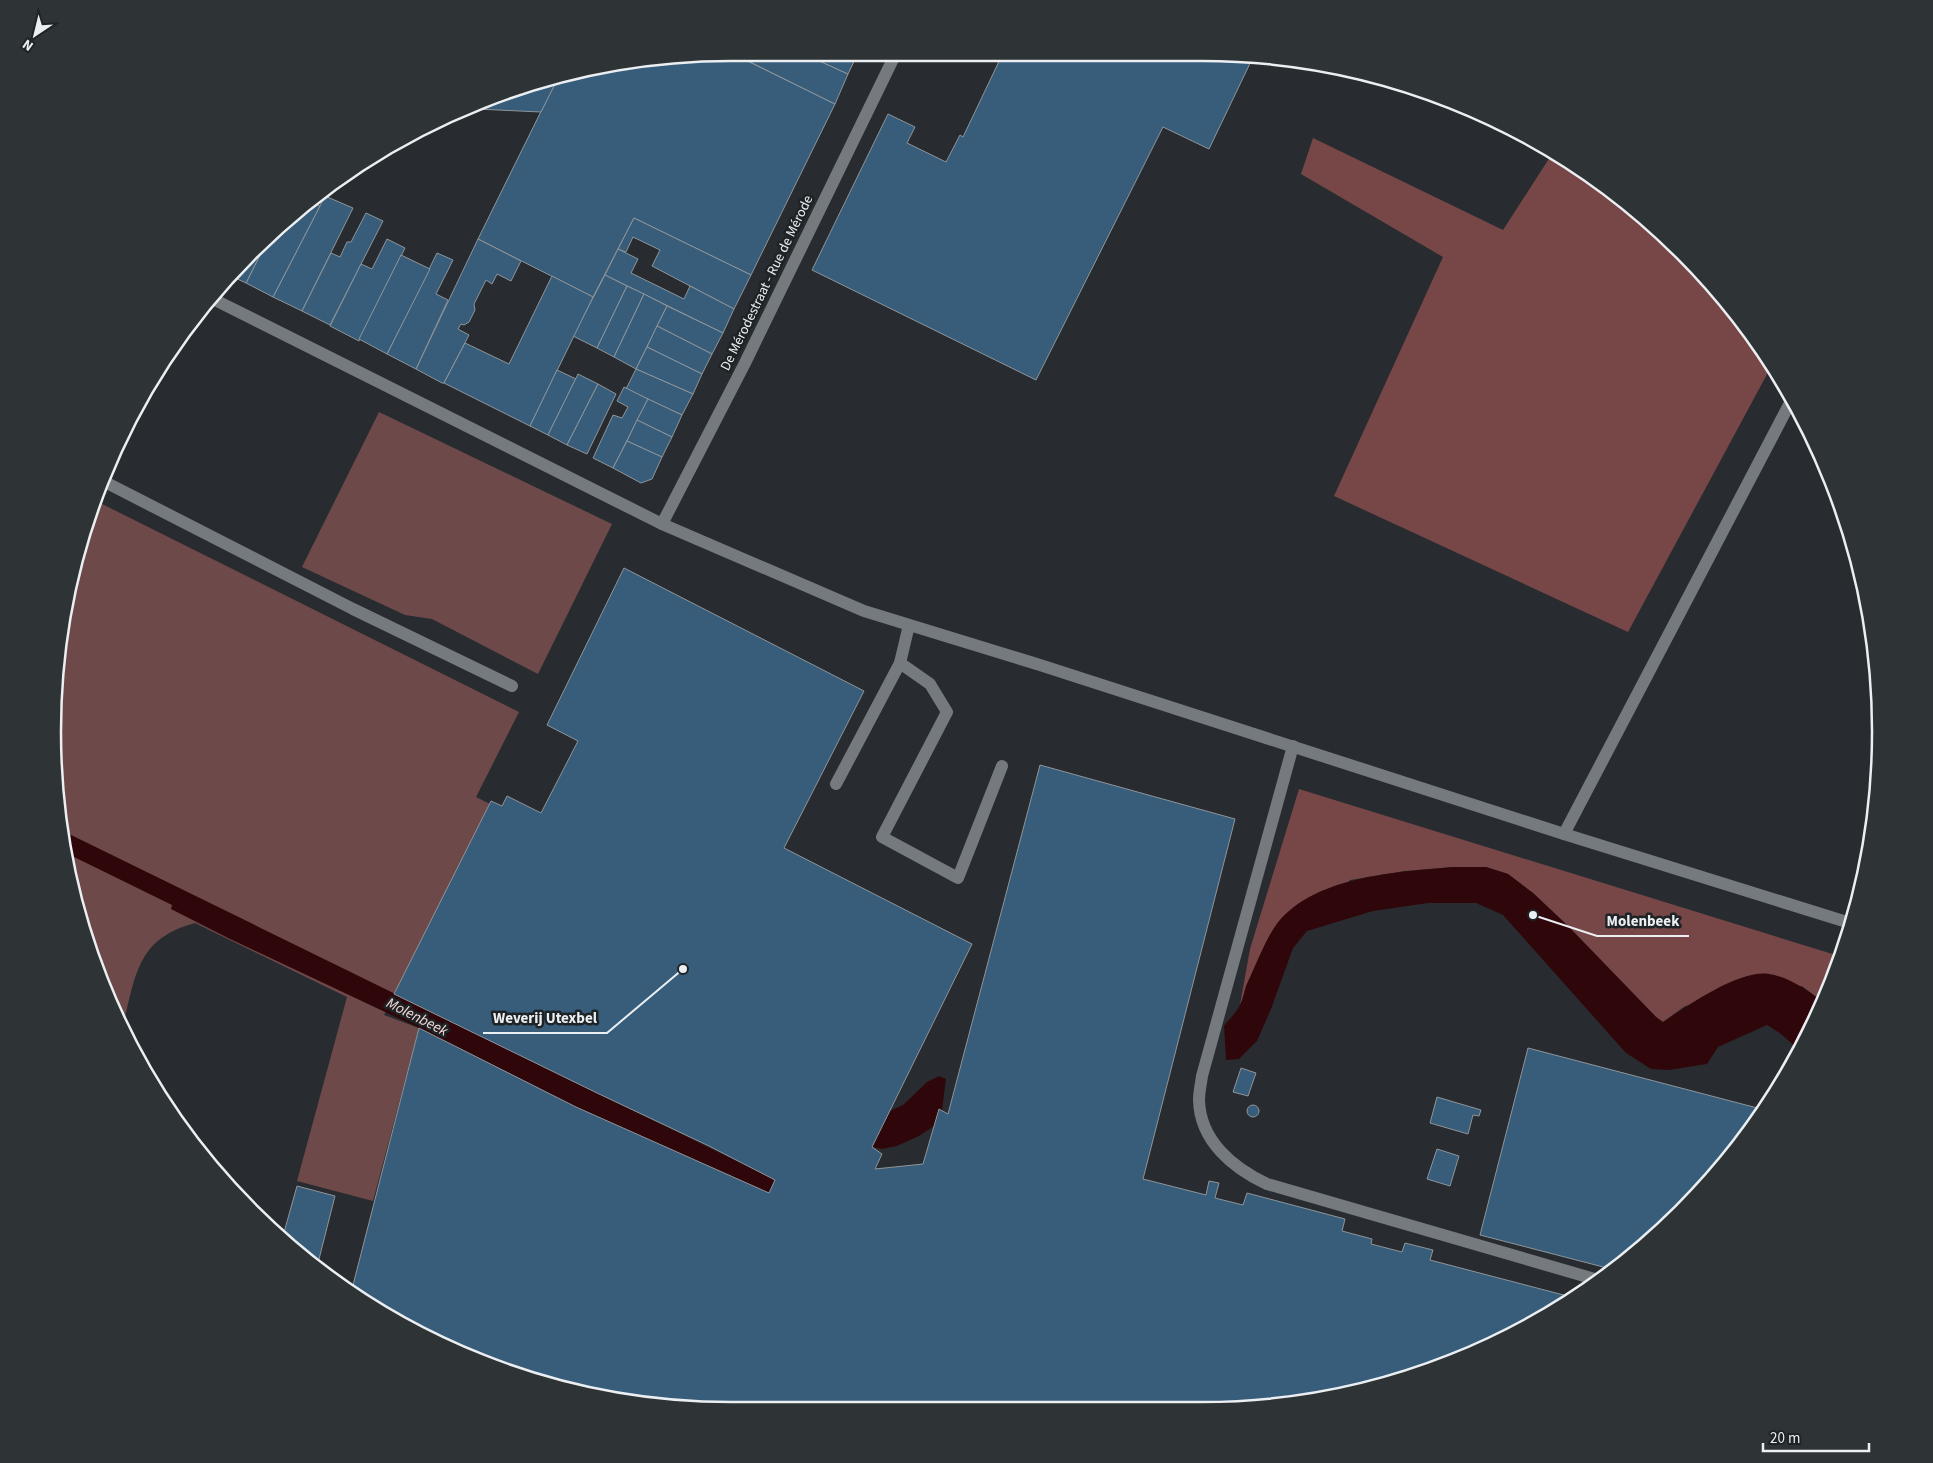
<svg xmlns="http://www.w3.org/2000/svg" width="1933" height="1463" font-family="'Source Sans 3',sans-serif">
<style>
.green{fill:#6e4949}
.forest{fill:#774748}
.water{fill:#2f070b}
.building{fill:#375d7b;stroke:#8f9599}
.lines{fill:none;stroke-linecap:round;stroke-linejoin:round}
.lane{stroke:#757a7f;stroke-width:12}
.street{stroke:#757a7f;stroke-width:12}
.labels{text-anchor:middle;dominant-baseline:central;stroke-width:5;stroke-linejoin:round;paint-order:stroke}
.street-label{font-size:14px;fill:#eceff2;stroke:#1e2326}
.water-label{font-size:15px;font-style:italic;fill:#fad8d7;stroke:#1e2326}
.rim{fill:none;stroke:#eceff2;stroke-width:2.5}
.leader{fill:none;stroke:#eceff2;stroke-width:2}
.callout-dot{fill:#eceff2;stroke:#1e2326;stroke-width:2}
.callout-label{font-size:15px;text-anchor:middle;font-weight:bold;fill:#eceff2;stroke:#1e2326;stroke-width:5;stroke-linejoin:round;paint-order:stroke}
</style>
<rect width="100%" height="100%" fill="#282c30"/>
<!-- green -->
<g class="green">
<polygon points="379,412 612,524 538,674 432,619 405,615 302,567"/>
<path d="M98,502L519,712L476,797L490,804L384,1015L419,1028L373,1201L297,1181L347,997L195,923C139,938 136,972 124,1022L89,950L54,776L66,599Z"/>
</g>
<!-- forest -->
<g class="forest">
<polygon points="1313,138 1503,230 1552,154 1615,193 1682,252 1766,354 1772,365 1628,632 1334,496 1443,257 1301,174"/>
<polygon points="1299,789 1839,956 1829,991 1823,1002 1802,986 1685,1006 1663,1022 1656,1017 1568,926 1533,893 1508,874 1486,867 1453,867 1405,871 1350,880 1240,1005 1250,949"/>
</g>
<!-- water -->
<g class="water">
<polygon points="65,832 775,1180 769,1193 576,1107 419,1028 228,938 171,909 172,905 70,855"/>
<path d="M1453,867H1486L1508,874L1533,893L1568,926L1656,1017L1663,1022C1687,1006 1740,969 1769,974C1789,977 1807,990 1823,1002L1798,1049L1781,1034L1767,1025L1718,1047L1707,1064L1669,1070L1651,1069L1626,1053L1503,915L1476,903H1428L1373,911L1307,931L1293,948L1271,1009L1257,1041L1239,1059L1226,1060L1224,1026C1229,1019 1237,1012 1240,1005C1243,999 1244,992 1246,986C1254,969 1264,943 1274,928C1309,876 1397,872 1453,867Z"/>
<polygon points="939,1076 946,1079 942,1110 939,1109 934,1126 919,1136 897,1146 882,1149 872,1147 890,1111 903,1105 927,1082"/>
</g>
<!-- building -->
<g class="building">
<polygon points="731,53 835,104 751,275 634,218 593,297 478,239 559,75"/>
<polygon points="752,53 802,53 848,74 835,104 748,61"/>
<polygon points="802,53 858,53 848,74"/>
<polygon points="1003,53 1254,55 1209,149 1163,127 1036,380 812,270 888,114 915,127 907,143 946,162 960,135 963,137"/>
<polygon points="557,76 559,76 541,112 476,109"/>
<polygon points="325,196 353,208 302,311 273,297"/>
<polygon points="314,203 320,206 273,297 246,283 268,239"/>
<polygon points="366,213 383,221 330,325 302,311 331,253 340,257 347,242 351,242"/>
<polygon points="634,218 751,275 734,309 652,266 660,250 633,237 626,252 618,249"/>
<polygon points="268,239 246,283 231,276 251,252"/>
<polygon points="387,239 405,248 359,341 330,326 361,264 372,269"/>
<polygon points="478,239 521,261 511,281 497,274 492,284 486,280 474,304 475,310 469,322 464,325 461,324 458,329 469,335 444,383 442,383 416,369"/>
<polygon points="618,249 638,259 631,273 684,299 690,286 734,309 723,333 605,275"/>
<polygon points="437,253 453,260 436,294 448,300 416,369 387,354"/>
<polygon points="401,255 430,269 387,354 359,339"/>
<polygon points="605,275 627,286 597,348 573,336"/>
<polygon points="552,276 593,297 530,426 444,383 465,343 509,364"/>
<polygon points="627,286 644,294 614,357 597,348"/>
<polygon points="644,294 667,306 636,369 614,357"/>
<polygon points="667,306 723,333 712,354 657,326"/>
<polygon points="657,326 712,354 702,374 647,347"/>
<polygon points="647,347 702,374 693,394 636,369"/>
<polygon points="636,369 693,394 682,415 626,389"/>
<polygon points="557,370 576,379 548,435 530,426"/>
<polygon points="578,374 598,384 567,445 548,435"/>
<polygon points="598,384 616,394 587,454 567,445"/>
<polygon points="624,387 648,399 613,468 593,458 613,415 622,418 628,407 617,401"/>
<polygon points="648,399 682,415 672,437 637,420"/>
<polygon points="637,420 672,437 662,457 627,441"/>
<polygon points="627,441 662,457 652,479 641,483 613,468"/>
<polygon points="624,568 864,691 784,848 972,944 872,1147 882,1154 875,1169 923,1164 939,1109 948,1114 1040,765 1235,819 1143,1179 1206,1195 1209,1181 1219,1183 1215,1198 1243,1205 1247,1193 1345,1219 1342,1231 1372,1239 1371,1244 1402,1252 1405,1243 1433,1250 1430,1260 1575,1298 1461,1359 1290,1405 643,1405 513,1374 392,1319 352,1289 419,1028 576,1107 769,1193 775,1180 709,1146 597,1093 394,994 491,801 502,806 507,796 541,813 578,741 547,725"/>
<polygon points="1528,1048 1765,1110 1682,1211 1611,1269 1480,1235"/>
<polygon points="1241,1068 1256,1073 1248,1096 1233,1092"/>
<polygon points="1437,1097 1481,1110 1479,1116 1473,1115 1468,1134 1430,1123"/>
<circle cx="1253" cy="1111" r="6"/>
<polygon points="1437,1149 1459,1156 1450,1186 1427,1179"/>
<polygon points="297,1186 335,1196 318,1263 283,1236"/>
</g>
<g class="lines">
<!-- lane -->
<g class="lane">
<polyline points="105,482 353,609 512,686"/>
<polyline points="909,625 900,663 930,684 947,712 882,837 958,878 1002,766"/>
<path d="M1293,746L1202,1076C1201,1084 1199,1092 1199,1100C1200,1141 1233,1168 1267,1184L1598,1280"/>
<polyline points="836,784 900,663"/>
</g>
<!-- street -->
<g class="street">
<polyline points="213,299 662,524 864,611 1040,665 1564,834 1850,923"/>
<polyline points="662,524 745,363 896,53"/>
<polyline points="1564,834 1791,401"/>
</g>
</g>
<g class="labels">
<!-- street labels -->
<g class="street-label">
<text transform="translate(767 283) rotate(-64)">De Mérodestraat - Rue de Mérode</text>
</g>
<!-- water labels -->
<g class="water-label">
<text transform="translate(417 1017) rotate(27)">Molenbeek</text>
</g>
</g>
<!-- crop -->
<path d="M0 0H1933V1463H0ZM731 61H1202A670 670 0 0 1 1872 731V732A670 670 0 0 1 1202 1402H731A670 670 0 0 1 61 732V731A670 670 0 0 1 731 61Z" fill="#2e3336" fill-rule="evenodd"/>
<path class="rim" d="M731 61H1202A670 670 0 0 1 1872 731V732A670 670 0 0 1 1202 1402H731A670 670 0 0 1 61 732V731A670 670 0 0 1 731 61Z"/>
<!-- callouts -->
<path class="leader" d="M1533 915L1597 936H1689M683 969L607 1033H483"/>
<g class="callout-dot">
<circle cx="1533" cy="915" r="5"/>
<circle cx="683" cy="969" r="5"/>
</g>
<g class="callout-label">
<text x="1643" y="926">Molenbeek</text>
<text x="545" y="1023">Weverij Utexbel</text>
</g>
<!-- north arrow -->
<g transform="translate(35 35) rotate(215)" stroke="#1e2326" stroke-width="4" paint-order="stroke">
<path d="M0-4L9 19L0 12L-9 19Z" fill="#eceff2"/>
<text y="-8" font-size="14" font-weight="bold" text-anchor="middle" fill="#eceff2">N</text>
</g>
<!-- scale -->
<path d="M1763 1443v8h106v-8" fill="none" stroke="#eceff2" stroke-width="2.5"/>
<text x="1770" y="1443" font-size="15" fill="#eceff2" stroke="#1e2326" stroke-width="4" paint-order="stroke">20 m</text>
</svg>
